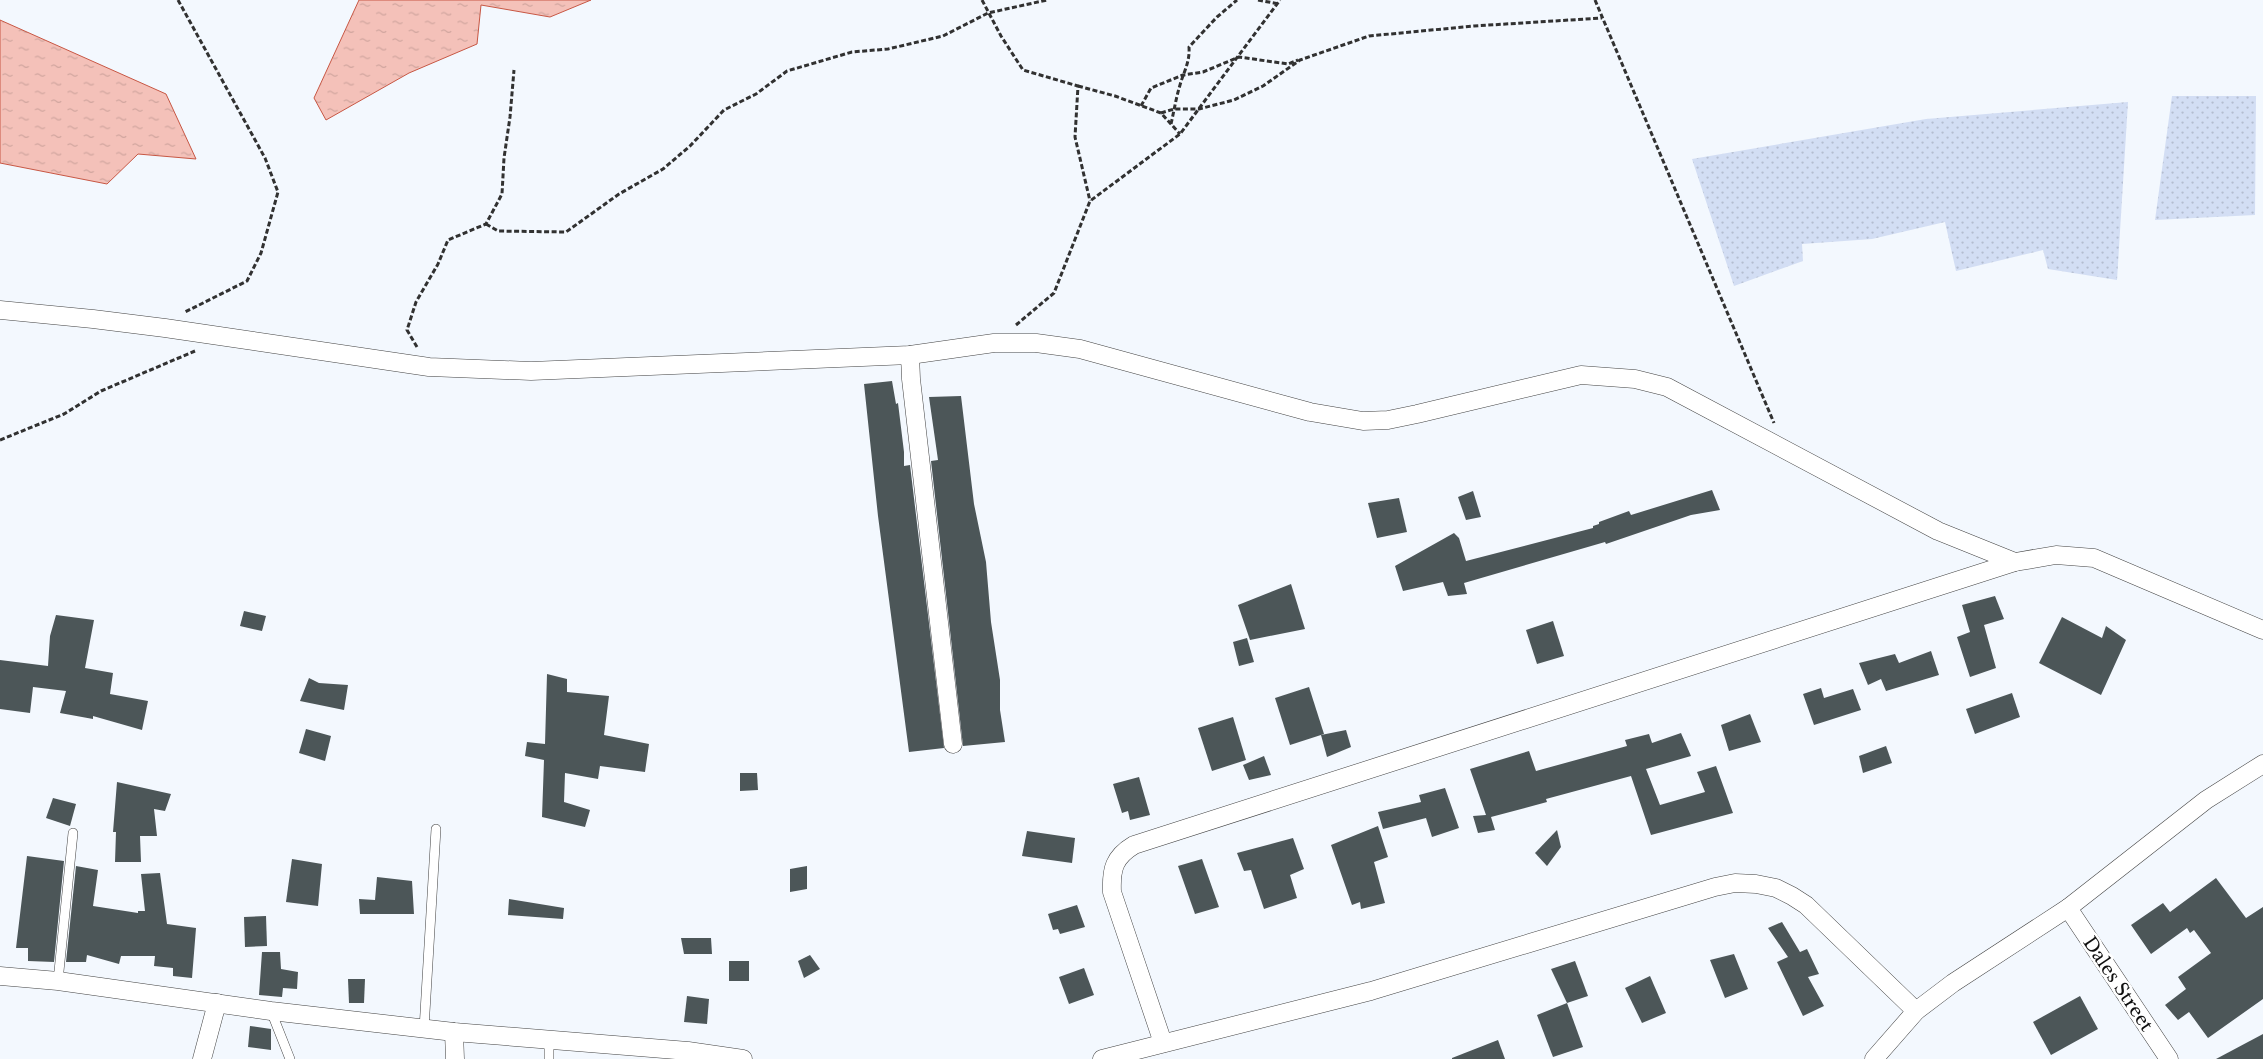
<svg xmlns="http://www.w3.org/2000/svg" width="2263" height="1059" font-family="'Libre Baskerville',serif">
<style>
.farmland{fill:url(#farmland-dots)}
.water{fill:url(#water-ripples);stroke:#c75744}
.building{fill:#4c5658}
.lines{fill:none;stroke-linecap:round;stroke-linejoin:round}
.service-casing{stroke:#424242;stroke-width:10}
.minor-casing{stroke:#424242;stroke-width:19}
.path{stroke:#313131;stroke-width:3;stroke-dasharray:5 2.5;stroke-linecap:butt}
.service{stroke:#fff;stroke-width:9}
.minor{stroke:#fff;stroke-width:18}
.labels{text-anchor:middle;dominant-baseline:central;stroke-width:5;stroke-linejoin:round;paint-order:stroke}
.street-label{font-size:18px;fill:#0f0f0f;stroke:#fff}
</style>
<defs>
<pattern id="farmland-dots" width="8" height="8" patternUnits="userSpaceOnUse" patternTransform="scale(1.25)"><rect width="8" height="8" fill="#d3def4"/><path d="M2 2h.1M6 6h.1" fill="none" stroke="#b4bdd0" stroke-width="1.8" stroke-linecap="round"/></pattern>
<pattern id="water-ripples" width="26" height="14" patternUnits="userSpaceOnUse" patternTransform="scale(1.25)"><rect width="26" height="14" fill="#f4c1b9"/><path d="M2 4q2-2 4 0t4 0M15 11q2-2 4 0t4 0" fill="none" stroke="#d0a59e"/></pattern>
</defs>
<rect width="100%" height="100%" fill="#f3f8fe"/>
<!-- farmland -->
<g class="farmland">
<polygon points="2172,96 2256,96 2255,215 2155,220"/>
<polygon points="2128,102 2117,280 2048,269 2043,250 1956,271 1945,222 1872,239 1802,244 1803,261 1734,286 1692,159 1926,119"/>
</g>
<!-- water -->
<g class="water">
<polygon points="359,0 591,0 550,17 481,5 477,44 409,73 326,120 314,98"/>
<polygon points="0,20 166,94 196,159 138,154 107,184 0,163"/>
</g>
<!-- building -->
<g class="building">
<polygon points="892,381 896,404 898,403 904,452 904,466 910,465 944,748 909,752 878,516 864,384"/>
<polygon points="961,396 974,504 986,562 991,622 1000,680 1000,710 1005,742 963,746 931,461 938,460 929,397"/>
<polygon points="1712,490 1720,510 1691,515 1606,544 1605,542 1464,583 1467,594 1448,596 1443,582 1403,591 1395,566 1454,533 1459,538 1466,561 1593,528 1593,526 1599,524 1599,522 1629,511 1631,515"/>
<polygon points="1473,491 1481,517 1466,520 1458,497"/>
<polygon points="1399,498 1407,532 1377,538 1368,503"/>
<polygon points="1291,584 1305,629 1250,640 1238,605"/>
<polygon points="1995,596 2004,619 1984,625 1996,668 1970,677 1957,637 1970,632 1962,605"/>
<polygon points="244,611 266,616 262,631 240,626"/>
<polygon points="56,615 94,620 85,668 113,673 110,694 148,701 142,730 93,716 93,719 60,713 66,691 33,687 30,713 0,709 0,660 48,666 50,636"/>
<polygon points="2062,617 2102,638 2106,626 2126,640 2101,695 2039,663"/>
<polygon points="1553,621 1564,656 1537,664 1526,630"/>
<polygon points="1247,638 1254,662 1239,666 1233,642"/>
<polygon points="1931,651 1939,675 1886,691 1881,679 1868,685 1859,663 1895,654 1899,663"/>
<polygon points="547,674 567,679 567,692 609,696 604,735 649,744 645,772 600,766 598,779 565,773 564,802 590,810 585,827 542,817 544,760 525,756 527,742 545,744"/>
<polygon points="309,678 319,683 348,685 344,710 300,701"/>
<polygon points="1309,687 1324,734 1290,745 1275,698"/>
<polygon points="1821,688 1824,698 1853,689 1861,710 1814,725 1803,694"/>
<polygon points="2012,693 2020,717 1975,734 1966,709"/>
<polygon points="1750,714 1761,742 1729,751 1721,725"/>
<polygon points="1233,717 1246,760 1212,771 1198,728"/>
<polygon points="306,729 331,736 325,761 299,753"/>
<polygon points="1346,730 1351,747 1327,757 1321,735"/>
<polygon points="1681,733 1691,756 1646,769 1660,805 1705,792 1697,772 1716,766 1733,813 1651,835 1631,776 1546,799 1547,802 1491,817 1495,830 1478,833 1473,816 1486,815 1470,769 1529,751 1536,771 1627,746 1625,740 1649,734 1652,743"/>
<polygon points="1886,746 1892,763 1863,773 1859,756"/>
<polygon points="1264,756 1271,775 1249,780 1243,765"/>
<polygon points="740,773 757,773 758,790 740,791"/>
<polygon points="1139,777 1150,815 1130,820 1128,811 1122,813 1113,784"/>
<polygon points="117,782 171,794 165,811 154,809 157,836 140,836 141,862 115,862 116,832 113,832"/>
<polygon points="1445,788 1459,828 1432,837 1426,818 1383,829 1378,812 1421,802 1419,795"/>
<polygon points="53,798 76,804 70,826 46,818"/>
<polygon points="1378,826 1388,857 1374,862 1385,903 1361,909 1360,902 1352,905 1331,845"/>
<polygon points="1557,830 1561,847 1547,866 1535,853"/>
<polygon points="1027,831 1075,838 1072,863 1022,856"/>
<polygon points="1293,838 1304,869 1290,875 1297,898 1264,909 1251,870 1244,871 1237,853"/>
<polygon points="27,856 64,861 54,962 28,961 28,948 16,948"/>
<polygon points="292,859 322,864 318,906 286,902"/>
<polygon points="1202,859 1219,907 1195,914 1178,866"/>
<polygon points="76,866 98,870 93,906 138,913 138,911 145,911 141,874 160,873 167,924 196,928 192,978 173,976 173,968 154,966 155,956 121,956 119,964 87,955 86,962 66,962"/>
<polygon points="807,866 807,889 790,892 790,869"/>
<polygon points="377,877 412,881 414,914 360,914 359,899 375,900"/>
<polygon points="2216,878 2246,918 2263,907 2263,999 2208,1038 2189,1012 2178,1020 2165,1005 2186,989 2178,977 2211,953 2194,930 2190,933 2187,928 2151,954 2131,925 2163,903 2170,912"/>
<polygon points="509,899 564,908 563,919 508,915"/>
<polygon points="1077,905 1085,927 1060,934 1058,929 1053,930 1048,914"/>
<polygon points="266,916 267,946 245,947 244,917"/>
<polygon points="1782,922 1800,952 1807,949 1819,974 1808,977 1824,1006 1803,1016 1777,962 1788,957 1768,928"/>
<polygon points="681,938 711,938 712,954 684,954"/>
<polygon points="262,952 280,952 281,969 298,972 297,989 283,988 282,997 259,995"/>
<polygon points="1734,954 1748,989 1725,998 1710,960"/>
<polygon points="810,955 820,969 804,978 798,961"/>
<rect x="729" y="961" width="20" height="20"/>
<polygon points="1575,961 1588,996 1567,1003 1551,969"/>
<polygon points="1084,968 1094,995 1069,1004 1059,977"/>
<polygon points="1650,976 1666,1013 1642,1023 1625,988"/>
<polygon points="348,979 365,979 364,1003 349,1003"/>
<polygon points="687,996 709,999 707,1024 684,1022"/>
<polygon points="2080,996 2098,1029 2051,1055 2033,1022"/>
<polygon points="1567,1003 1583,1047 1553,1057 1537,1015"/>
<polygon points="250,1026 271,1029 271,1050 248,1047"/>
<polygon points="2263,1034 2263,1059 2216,1059"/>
<polygon points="1498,1040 1505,1059 1452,1059 1452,1058"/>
</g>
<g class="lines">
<!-- service casing -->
<g class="service-casing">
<g id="service">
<polyline points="58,981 73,833"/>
<polyline points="271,1011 290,1059"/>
<polyline points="424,1029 436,829"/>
<polyline points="549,1040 549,1059"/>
</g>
</g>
<!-- minor casing -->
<g class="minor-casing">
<g id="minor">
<polyline points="0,310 93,319 165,328 429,367 531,371 910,355 994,343 1036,343 1080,349 1310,412 1363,421 1388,420 1417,414 1581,375 1635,379 1667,387 1938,531 2015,562"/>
<polyline points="910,355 911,379 953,744"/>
<polyline points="2068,908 2169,1059"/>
<polyline points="0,976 58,981 271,1011 454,1032 688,1051 743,1059"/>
<polyline points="454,1032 455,1059"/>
<path d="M1163,1043L1112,892C1111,869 1114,857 1134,845L2015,562L2056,555L2094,558L2263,630"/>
<polyline points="202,1059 217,1003"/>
<polyline points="1102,1059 1371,991 1715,887 1735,883 1756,884 1776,888 1792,896 1806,905 1916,1011"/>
<polyline points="1874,1059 1916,1011 1953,983 2068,908 2206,800 2263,764"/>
</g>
</g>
<!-- path -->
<g class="path">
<polyline points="178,0 265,158 278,192 261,253 247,281 185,312"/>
<polyline points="982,0 1001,36 1023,70 1078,86 1075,137 1090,201"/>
<polyline points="1258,0 1279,4"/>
<polyline points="1595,0 1774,423"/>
<polyline points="1078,86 1115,96 1161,113 1180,134"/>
<polyline points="1141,106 1151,88 1183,75 1203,72 1239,57 1288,64 1298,60"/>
<polyline points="1161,113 1174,109 1199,109 1234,100 1263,86 1300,60 1369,36 1474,26 1602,18"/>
<path d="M1171,124C1174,111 1176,98 1180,85C1184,71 1190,62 1189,47L1217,17L1237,0"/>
<polyline points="486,224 498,231 566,232 619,194 663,169 690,146 724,110 756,94 787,71 852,52 888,49 943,36 988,13 1047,0"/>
<polyline points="1016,325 1054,293 1090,201 1180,134 1280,0"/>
<polyline points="417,347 407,330 416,302 438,264 448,240 486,224 502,194 504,158 510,117 514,70"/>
<polyline points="0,440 64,414 101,391 195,351"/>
</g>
<!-- service -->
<use href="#service" class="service"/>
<!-- minor -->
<use href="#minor" class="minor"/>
</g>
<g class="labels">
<!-- street labels -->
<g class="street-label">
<text transform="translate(2118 984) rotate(56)">Dales Street</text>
</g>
</g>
</svg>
